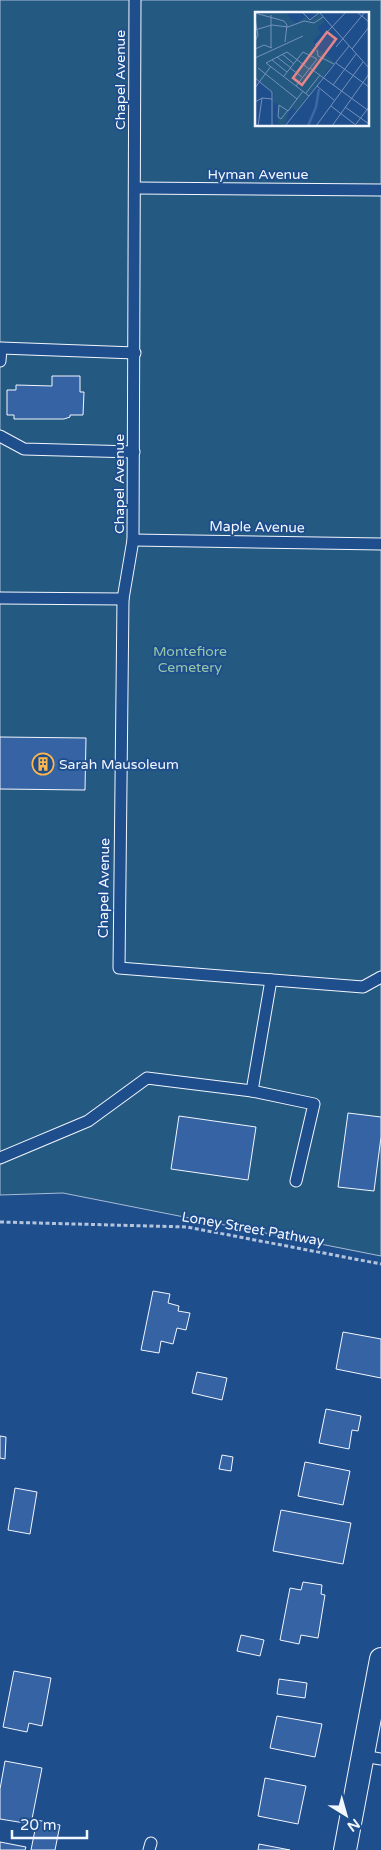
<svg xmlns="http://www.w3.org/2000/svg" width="381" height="1850" font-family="'Varela Round',sans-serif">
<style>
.green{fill:#245a82;stroke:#a8bbd7;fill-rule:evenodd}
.building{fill:#3563a3;stroke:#f2f6ff}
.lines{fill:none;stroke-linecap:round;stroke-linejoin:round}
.lane-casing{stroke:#f2f6ff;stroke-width:13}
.street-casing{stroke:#f2f6ff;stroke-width:24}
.path{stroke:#b3c4dc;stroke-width:3;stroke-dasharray:4 2.5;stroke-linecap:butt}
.lane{stroke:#1f4e8c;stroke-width:11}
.street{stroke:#1f4e8c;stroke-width:22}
.labels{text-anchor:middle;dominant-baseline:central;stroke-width:4;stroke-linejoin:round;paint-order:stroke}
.street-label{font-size:14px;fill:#f2f6ff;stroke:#1f4e8c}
.park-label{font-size:14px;fill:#97c8a6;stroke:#1f4e8c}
.poi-label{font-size:14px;fill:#f2f6ff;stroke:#1f4e8c;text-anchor:start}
.inset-river{fill:none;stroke:#3b69a3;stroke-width:2.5}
.inset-road{fill:none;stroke:#7391ba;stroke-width:1}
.view{fill:#e38589;fill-opacity:0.15;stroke:#e38589;stroke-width:2.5}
.inset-edge{fill:none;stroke:#f2f6ff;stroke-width:2.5}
</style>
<rect width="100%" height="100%" fill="#1f4e8c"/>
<!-- green -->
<path class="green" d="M0,0H381V1256L63,1193L0,1195ZM256,14H367V125H256Z"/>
<!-- building -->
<g class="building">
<polygon points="52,376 80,376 80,392 84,392 83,415 70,415 70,417 64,419 14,419 14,415 7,415 7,390 16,390 16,385 52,386"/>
<polygon points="0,737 86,738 85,790 0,789"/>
<polygon points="348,1113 381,1117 381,1137 374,1191 338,1187"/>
<polygon points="179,1116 256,1127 248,1180 171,1169"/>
<polygon points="153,1291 170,1294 168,1303 179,1306 178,1311 190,1313 186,1330 177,1328 173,1344 161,1341 159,1353 141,1350"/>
<polygon points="343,1332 381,1339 381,1378 336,1369"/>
<polygon points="197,1372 227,1378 222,1400 192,1393"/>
<polygon points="326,1409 361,1416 358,1431 352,1430 349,1449 319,1443"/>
<polygon points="0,1436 6,1437 5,1459 0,1458"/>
<polygon points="222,1455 233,1457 231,1471 219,1469"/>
<polygon points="305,1462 350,1471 343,1505 298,1496"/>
<polygon points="15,1488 37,1492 30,1534 8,1530"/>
<polygon points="281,1510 351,1523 343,1564 273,1551"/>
<polygon points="303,1582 322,1585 321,1594 325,1595 318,1638 301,1635 299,1644 280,1640 290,1588 301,1590"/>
<polygon points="241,1635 264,1640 260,1656 237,1651"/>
<polygon points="14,1671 51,1678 42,1726 29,1723 27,1732 3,1727"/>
<polygon points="279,1679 307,1683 305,1698 277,1694"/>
<polygon points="277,1716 322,1724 315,1757 270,1748"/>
<polygon points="5,1761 42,1768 31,1824 0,1819 0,1789"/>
<polygon points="265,1778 306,1786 298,1824 258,1816"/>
<polygon points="37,1820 60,1825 55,1850 31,1850"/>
<polygon points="0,1842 26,1847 25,1850 0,1850"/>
<polygon points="259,1844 290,1850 258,1850"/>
</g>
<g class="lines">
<!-- lane casing -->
<g class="lane-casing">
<g id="lane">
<polyline points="135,0 133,540 123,599 119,968 363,987 381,977"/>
<polyline points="135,188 381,190"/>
<polyline points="0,361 1,348 135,353"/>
<polyline points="0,436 24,449 134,452"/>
<polyline points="133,540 381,544"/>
<polyline points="0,598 123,599"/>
<polyline points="252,1091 271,980"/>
<polyline points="0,1158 88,1121 147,1078 252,1091 314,1104 296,1181"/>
<polyline points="363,1756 381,1759"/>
<polyline points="149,1850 151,1843"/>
</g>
</g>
<!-- street casing -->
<g class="street-casing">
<polyline id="street" points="345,1850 381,1659"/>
</g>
<!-- path -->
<polyline class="path" points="0,1222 187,1227 381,1264"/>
<!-- lane -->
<use href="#lane" class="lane"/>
<!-- street -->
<use href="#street" class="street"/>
</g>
<!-- icons -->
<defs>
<g id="building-ring" transform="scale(1.125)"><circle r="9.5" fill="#1f4e8c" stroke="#ffb74d" stroke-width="1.5"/><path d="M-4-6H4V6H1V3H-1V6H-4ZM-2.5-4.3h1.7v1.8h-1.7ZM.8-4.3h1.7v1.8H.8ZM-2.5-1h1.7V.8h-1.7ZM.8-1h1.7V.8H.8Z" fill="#ffb74d"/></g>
</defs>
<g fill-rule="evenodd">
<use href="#building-ring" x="43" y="764"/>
</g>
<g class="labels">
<!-- street labels -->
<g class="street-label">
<text transform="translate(120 80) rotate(-90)">Chapel Avenue</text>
<text x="258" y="174">Hyman Avenue</text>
<text transform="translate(119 484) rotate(-90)">Chapel Avenue</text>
<text transform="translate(257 527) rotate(1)">Maple Avenue</text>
<text transform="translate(104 888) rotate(-89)">Chapel Avenue</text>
<text transform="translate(253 1229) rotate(10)">Loney Street Pathway</text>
</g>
<!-- park labels -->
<g class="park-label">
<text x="190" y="651">Montefiore<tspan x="190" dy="16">Cemetery</tspan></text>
</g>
<!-- poi labels -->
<g class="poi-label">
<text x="59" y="764">Sarah Mausoleum</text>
</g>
</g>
<!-- overview -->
<g transform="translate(255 12)">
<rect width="114" height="114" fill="#1f4e8c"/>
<path d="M0,0H30L41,12L50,5L56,9L64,2L70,9L62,16L66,21L59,28V33L79,50L41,99L38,96L34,99L29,114L23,111V92L18,90L19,81L0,65Z" fill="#245a82"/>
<path class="inset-river" d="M53,114L61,95L64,77"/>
<path class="inset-road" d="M47,0L55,8L65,0M64,0L114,56M102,0L114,10M0,1L29,9L32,13L30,30M16,3V36M0,7L3,23L0,29M0,18L17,13L33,15L49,9L59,11L68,5M60,33L91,0M81,35L110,0M0,37L9,33L17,36M97,37L114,15M62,38L63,44L79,52M27,42L39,52M22,45L36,56M0,46L48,24M17,48L32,60M81,51L114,75M3,56L42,87M35,56L47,65M55,56L114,99M29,64L48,40M0,66L17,80V114M78,73L101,42M41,74L62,47L48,40M62,74L80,89M0,76L16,54M51,81L65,63M54,84L11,51L32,40L54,57M0,90L7,86L17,87M76,94L102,114M90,95L114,112M33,98L26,107L23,105L24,93L33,99L48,79M101,112L114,95M3,114L7,86M30,114L94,34M61,114L108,50M77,114L114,62"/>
<path class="view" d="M72,20L81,27L47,73L38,66Z"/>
<rect width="114" height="114" class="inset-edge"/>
</g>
<!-- north arrow -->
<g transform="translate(346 1815) rotate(143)" stroke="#1f4e8c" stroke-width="4" paint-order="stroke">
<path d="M0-4L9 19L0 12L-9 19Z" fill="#f2f6ff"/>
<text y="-8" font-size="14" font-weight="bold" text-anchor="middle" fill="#f2f6ff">N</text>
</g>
<!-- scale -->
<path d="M12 1830v8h75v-8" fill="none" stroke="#f2f6ff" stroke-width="2.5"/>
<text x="20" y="1830" font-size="15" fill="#f2f6ff" stroke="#1f4e8c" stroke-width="4" paint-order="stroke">20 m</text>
</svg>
